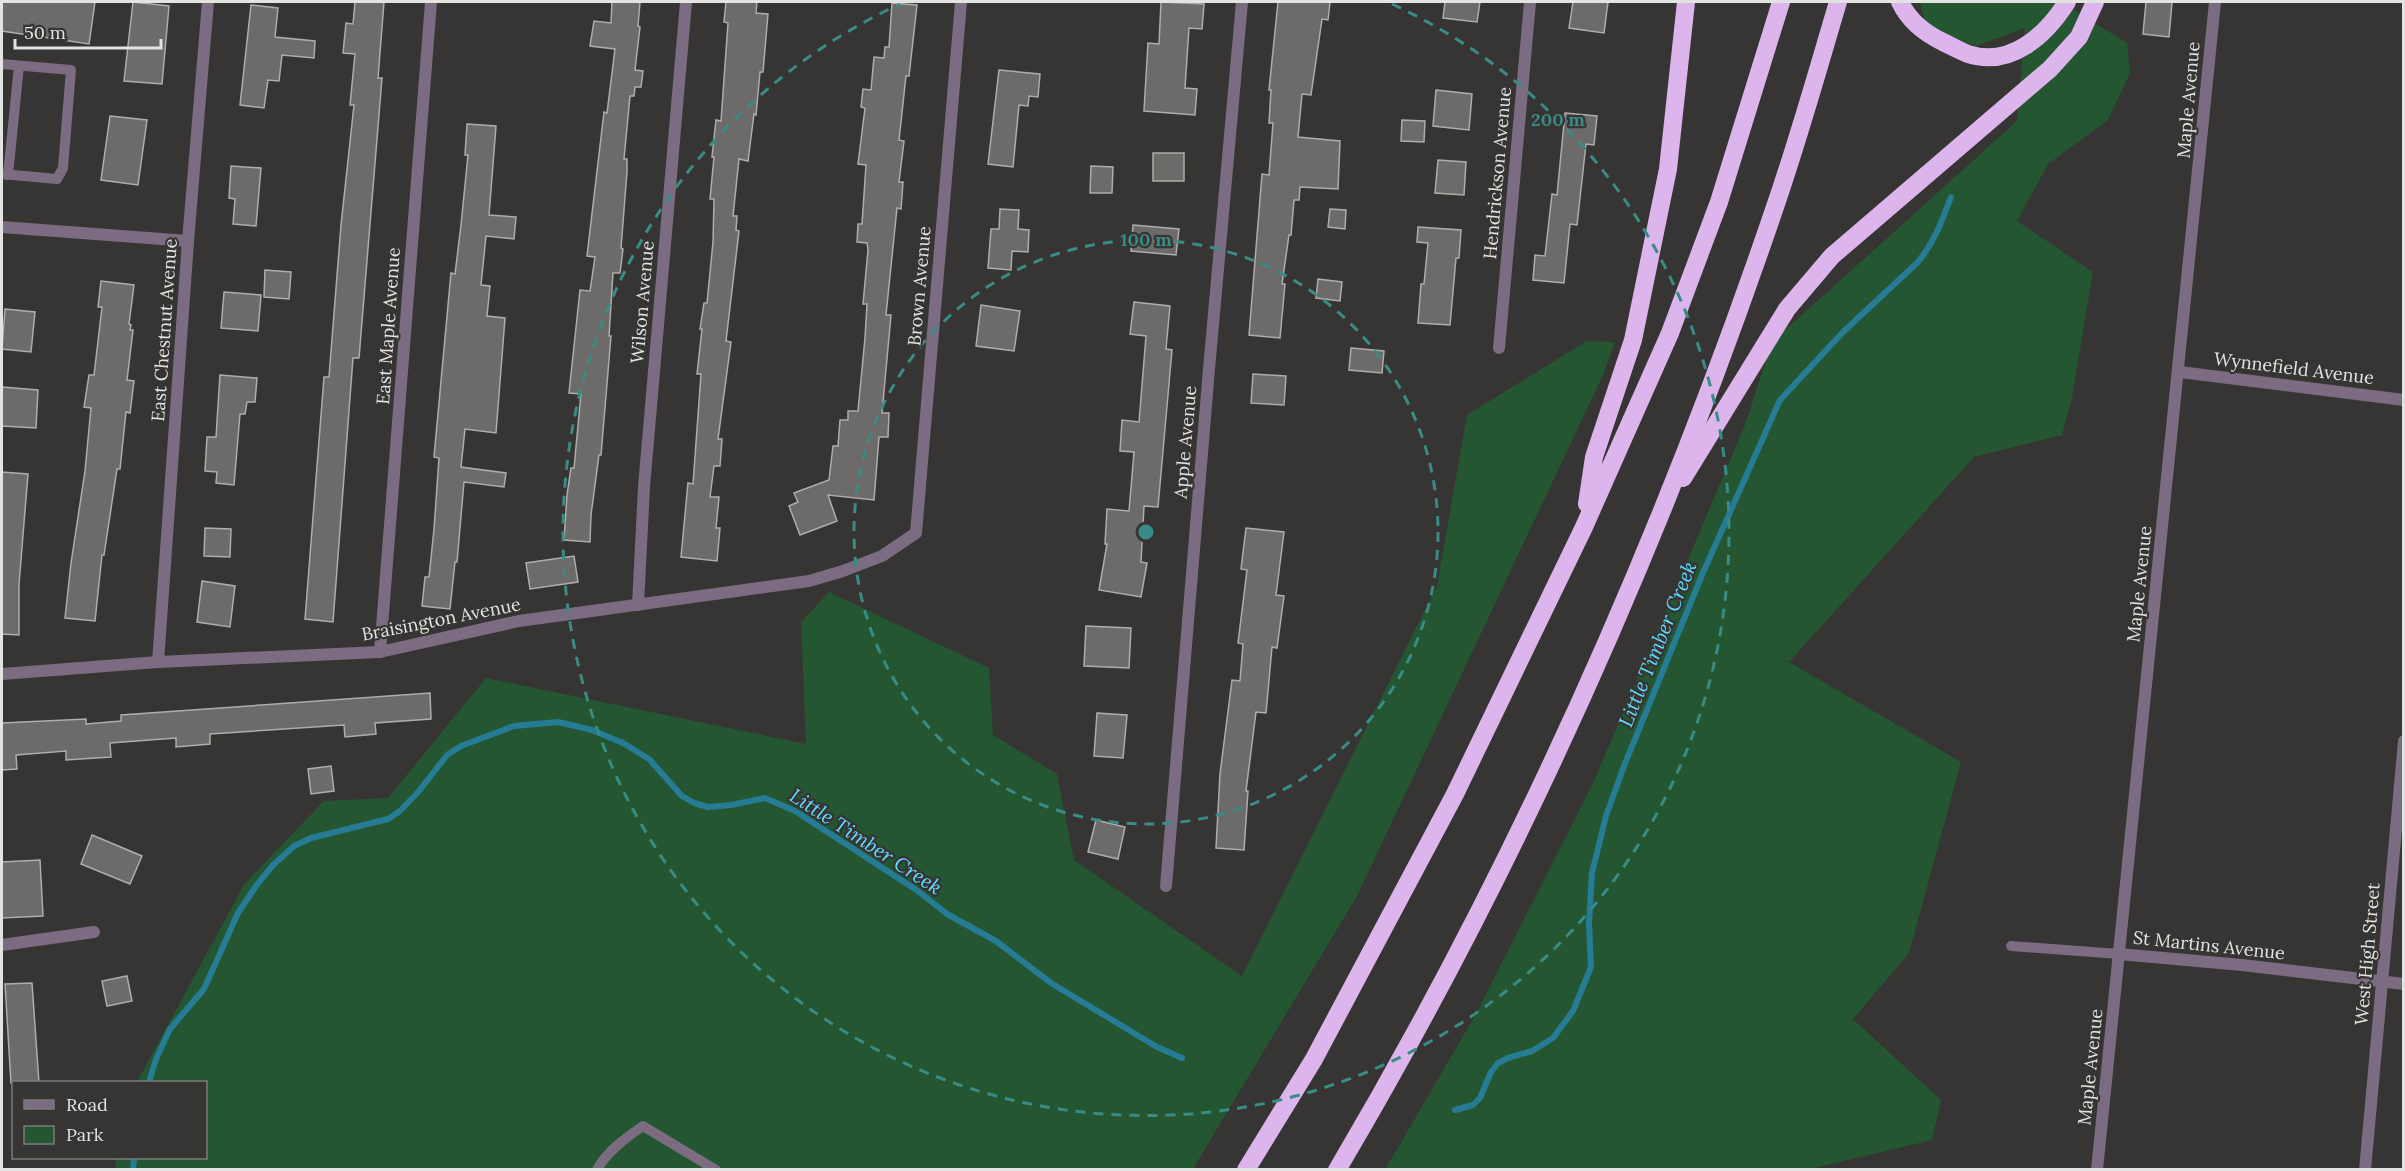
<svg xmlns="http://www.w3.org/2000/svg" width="2405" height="1171" font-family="Lora,serif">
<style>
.green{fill:#245632}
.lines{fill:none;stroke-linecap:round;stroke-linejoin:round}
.stream{stroke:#267c95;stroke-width:6}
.building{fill:#6d6b69;stroke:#afadab;stroke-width:1.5}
.service{stroke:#7b6c82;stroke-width:10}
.minor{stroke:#7b6c82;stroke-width:12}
.motorway{stroke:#dcb5ed;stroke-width:18}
.ring{fill:none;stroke:#398c85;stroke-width:3;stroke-dasharray:10 8}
.labels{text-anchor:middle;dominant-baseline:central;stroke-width:4.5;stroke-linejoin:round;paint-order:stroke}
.street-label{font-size:18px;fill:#e3e3e1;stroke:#363533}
.water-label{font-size:20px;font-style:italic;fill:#62d9fe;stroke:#363533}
.centre{fill:#398c85;stroke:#363533;stroke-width:3}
.ring-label{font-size:18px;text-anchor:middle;font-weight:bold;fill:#398c85;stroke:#363533;stroke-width:4.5;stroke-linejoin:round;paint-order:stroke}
</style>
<rect width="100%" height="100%" fill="#363533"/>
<!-- green -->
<g class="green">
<polygon points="1920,2 2061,2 2127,43 2130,73 2108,120 2048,164 2017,221 2093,272 2072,398 2062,435 1974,457 1789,662 1961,762 1909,953 1853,1019 1941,1100 1932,1140 1806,1170 1385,1170 1476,1014 1594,781 1745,425 1772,342 2017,121 2025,28 1976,46 1926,28"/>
<polygon points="1587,341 1615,342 1603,375 1357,896 1193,1169 115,1170 116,1158 206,1158 206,1082 137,1082 245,883 324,801 388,798 486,678 806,744 801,622 829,592 989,668 993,735 1057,774 1074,860 1242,976 1437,586 1467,415"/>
</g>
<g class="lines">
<!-- stream -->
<g class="stream">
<polyline points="149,1082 156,1059 170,1029 204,989 238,913 256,886 273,865 294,846 311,838 388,819 400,811 419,791 447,755 461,746 514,726 558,722 592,730 623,743 649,759 682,796 694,803 708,807 731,805 765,798 795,811 918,891 947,914 996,941 1051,983 1157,1047 1182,1058"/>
<path d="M1455,1110L1473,1105L1480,1098L1491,1072L1498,1063L1508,1058L1532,1051L1553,1038L1573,1011L1591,967L1589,923L1592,873L1606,816L1624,766L1702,575L1780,400L1843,332L1917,263C1934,243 1942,221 1951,197"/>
<polyline points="133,1170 134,1158"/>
</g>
</g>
<!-- building -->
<g class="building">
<polygon points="2,2 95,2 89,44 2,31"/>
<polygon points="133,2 169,6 162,84 124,81"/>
<polygon points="355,2 384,2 378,78 382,78 359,358 353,358 333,622 305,619 324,377 329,377 341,225 354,105 350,105 355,54 343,53 346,23 353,24"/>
<polygon points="612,2 640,2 638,26 640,27 635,70 643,71 641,87 635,87 634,96 630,96 624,159 627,159 627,172 621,248 623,249 620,273 613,273 609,336 611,336 601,455 599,455 591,515 590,542 564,540 567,495 571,468 574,468 581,394 569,393 580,290 590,291 595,257 587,256 604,112 607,113 615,49 590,46 594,21 611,23"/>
<polygon points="726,2 757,2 756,13 768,14 763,72 760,72 756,115 754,114 748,161 739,159 733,216 737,216 736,230 739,231 726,341 731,342 718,439 722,439 720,466 714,466 710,497 719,497 716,528 720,528 717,561 681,557 688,483 693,484 701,374 697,374 702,329 700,329 704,303 707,303 713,242 714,199 710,199 714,157 712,157 716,120 721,121 728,23 724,22"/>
<polygon points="1161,2 1204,4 1202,29 1189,28 1185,88 1197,89 1195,115 1144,111 1148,43 1159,44"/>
<polygon points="1278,2 1330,2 1328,20 1322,19 1311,95 1302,94 1298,137 1340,141 1338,189 1300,187 1299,200 1294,200 1291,235 1289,235 1282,284 1285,284 1280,338 1249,335 1262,174 1269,175 1273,123 1269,123 1271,90 1269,90"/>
<polygon points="1445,2 1480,2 1477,22 1443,18"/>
<polygon points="1573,2 1608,2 1604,33 1569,28"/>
<polygon points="2146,2 2172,2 2169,37 2143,34"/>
<polygon points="892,3 917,5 909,76 906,76 899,140 904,141 899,182 903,182 901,209 897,208 886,315 891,315 882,413 889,413 888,437 879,437 874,500 828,495 837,521 800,535 789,506 798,502 794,493 829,480 833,446 838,446 840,420 848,420 848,411 858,411 865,338 867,304 863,304 868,250 867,243 857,242 858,224 862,224 866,165 858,164 865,108 861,107 863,89 871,90 874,57 884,58 885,47 889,47"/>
<polygon points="251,5 278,8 275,37 315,41 314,58 282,55 279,81 268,80 264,108 240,105"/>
<polygon points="999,70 1040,74 1038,97 1029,96 1028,106 1019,105 1013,167 988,164"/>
<polygon points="1436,90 1472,94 1469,130 1433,126"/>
<polygon points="1565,113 1597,116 1594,145 1586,144 1577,225 1570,224 1564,283 1533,280 1535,255 1545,256 1552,194 1557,195"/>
<polygon points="110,116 147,120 138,185 101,180"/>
<polygon points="1402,120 1425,121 1424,142 1401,141"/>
<polygon points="467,124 496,126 489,215 516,217 514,239 486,236 481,285 490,286 487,316 505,318 496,433 465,429 461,467 506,473 504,487 464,482 457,562 455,562 450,609 422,606 425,577 429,577 434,529 439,458 434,457 451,273 455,274 461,225 468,155 465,155"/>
<rect x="1153" y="153" width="31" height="28"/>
<polygon points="1438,160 1466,162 1464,195 1435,193"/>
<polygon points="231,166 261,168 256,226 233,224 235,199 229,198"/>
<polygon points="1091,166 1113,167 1112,193 1090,193"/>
<polygon points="1000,209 1019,210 1018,229 1029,230 1028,252 1012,251 1011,270 988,268 991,229 999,229"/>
<polygon points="1330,209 1346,210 1345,229 1328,227"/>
<polygon points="1133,225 1179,229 1176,255 1131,251"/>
<polygon points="1418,227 1461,230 1459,258 1456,258 1450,325 1418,323 1421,284 1424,284 1428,243 1417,242"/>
<polygon points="265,270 291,272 289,299 264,297"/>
<polygon points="1318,279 1342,282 1340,301 1316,298"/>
<polygon points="101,281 134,285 129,324 131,325 130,330 133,330 127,380 134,381 130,413 126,412 120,469 117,469 104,555 102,555 95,621 65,618 71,563 85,471 91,408 84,407 89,375 94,375 102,307 98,307"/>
<polygon points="224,292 261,295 258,331 221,328"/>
<polygon points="1134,302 1170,306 1166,349 1172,350 1158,507 1144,506 1141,562 1147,563 1141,597 1099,590 1107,544 1105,544 1107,509 1129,511 1134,452 1120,451 1122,420 1139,422 1146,336 1130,334"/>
<polygon points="981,305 1020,311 1014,351 976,346"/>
<polygon points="5,309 35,312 31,352 2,349"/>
<polygon points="1351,348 1384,351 1382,373 1349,370"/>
<polygon points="1253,374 1286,376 1284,405 1251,403"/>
<polygon points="220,375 257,378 255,402 247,402 245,414 240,414 234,485 216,483 217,472 205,471 207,437 216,437"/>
<polygon points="2,387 38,390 36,428 2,426"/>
<polygon points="2,472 28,474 19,584 19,635 2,634"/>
<polygon points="205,528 231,529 230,557 204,556"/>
<polygon points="1246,528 1284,532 1276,595 1284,596 1277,648 1272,647 1266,713 1256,712 1246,791 1248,791 1244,850 1216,848 1220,774 1232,680 1240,681 1243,644 1238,643 1247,570 1241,569"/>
<polygon points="574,556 578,582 530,589 526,563"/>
<polygon points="202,581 235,586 230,627 197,622"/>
<polygon points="1086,626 1131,628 1129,668 1084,666"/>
<polygon points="430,693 431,719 375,723 376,734 345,737 344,725 210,734 210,744 176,747 176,738 110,743 111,757 66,760 66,751 16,755 17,769 2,770 2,723 86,719 86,724 121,721 121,715"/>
<polygon points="1097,713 1127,715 1123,758 1094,756"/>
<polygon points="331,766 334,791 311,794 308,769"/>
<polygon points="1096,820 1125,827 1118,859 1088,852"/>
<polygon points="92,835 142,856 130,884 81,864"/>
<polygon points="40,860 43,916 2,918 2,862"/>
<polygon points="127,976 132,1001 107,1006 102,981"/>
<polygon points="32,983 39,1083 11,1083 5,984"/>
</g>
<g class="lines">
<!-- service -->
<g class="service">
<polyline points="2,64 71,70 63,168 57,179 2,174"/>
<polyline points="8,175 19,66"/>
<polyline points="2011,946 2119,954"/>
<path d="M597,1170C606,1152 627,1137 643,1126L716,1170"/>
</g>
<!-- minor -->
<g class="minor">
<polyline points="2,227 188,241"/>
<polyline points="1499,348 1530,2"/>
<polyline points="2180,372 2404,400"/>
<polyline points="638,605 644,487 686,2"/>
<polyline points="380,652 431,2"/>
<polyline points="158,662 188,241 208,2"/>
<polyline points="2,674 158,662 380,652 519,621 809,581 843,571 882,556 916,533 961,2"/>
<polyline points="1166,886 1209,369 1242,2"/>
<polyline points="2,945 94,932"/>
<polyline points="2119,954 2242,965 2404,984"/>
<path d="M2097,1170C2137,780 2178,391 2215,2"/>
<polyline points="2365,1170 2404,741"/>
</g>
<!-- motorway -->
<g class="motorway">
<path d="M1900,2C1909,21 1924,33 1943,42C1951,46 1960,51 1968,54C2011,68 2046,35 2067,2"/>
<polyline points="1683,478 1787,309 1832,256 2050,69 2079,37 2095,2"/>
<polyline points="1587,504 1594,457 1633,340 1668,169 1686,2"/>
<polyline points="1246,1170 1314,1059 1455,794 1584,527 1670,333 1719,202 1781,2"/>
<path d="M1337,1170C1517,866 1663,537 1776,204C1799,137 1818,69 1838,2"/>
</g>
</g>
<!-- distance rings -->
<g class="ring">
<circle cx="1146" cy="532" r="292"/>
<path d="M1392 4A583 583 0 1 1 900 4"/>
</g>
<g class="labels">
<!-- street labels -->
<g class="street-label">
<text transform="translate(2188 100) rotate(-85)">Maple Avenue</text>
<text transform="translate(1497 173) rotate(-85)">Hendrickson Avenue</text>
<text transform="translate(919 286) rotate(-85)">Brown Avenue</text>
<text transform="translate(642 302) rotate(-85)">Wilson Avenue</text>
<text transform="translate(388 326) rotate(-86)">East Maple Avenue</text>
<text transform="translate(164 330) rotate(-86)">East Chestnut Avenue</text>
<text transform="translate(2294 368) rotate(7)">Wynnefield Avenue</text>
<text transform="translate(1185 442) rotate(-85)">Apple Avenue</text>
<text transform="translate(2139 584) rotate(-84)">Maple Avenue</text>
<text transform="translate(441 619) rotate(-11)">Braisington Avenue</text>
<text transform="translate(2209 945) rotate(6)">St Martins Avenue</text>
<text transform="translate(2367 954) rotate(-85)">West High Street</text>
<text transform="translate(2090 1067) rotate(-84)">Maple Avenue</text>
</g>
<!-- water labels -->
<g class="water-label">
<text transform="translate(1657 644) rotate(-68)">Little Timber Creek</text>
<text transform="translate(866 841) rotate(33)">Little Timber Creek</text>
</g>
</g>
<circle cx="1146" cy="532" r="9" class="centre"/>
<g class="ring-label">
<text x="1558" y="126">200 m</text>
<text x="1146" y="246">100 m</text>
</g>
<!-- border -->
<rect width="2405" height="1171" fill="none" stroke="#e3e3e1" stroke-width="6"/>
<!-- legend -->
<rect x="12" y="1081" width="195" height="78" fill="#363533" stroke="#7b7b79" stroke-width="1.5"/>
<rect x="24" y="1100" width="30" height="9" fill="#7b6c82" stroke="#7b7b79" stroke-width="1.5"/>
<text x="66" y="1111" font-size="18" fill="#e3e3e1">Road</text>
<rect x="24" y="1126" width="30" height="18" fill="#245632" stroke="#7b7b79" stroke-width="1.5"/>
<text x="66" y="1141" font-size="18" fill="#e3e3e1">Park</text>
<!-- scale -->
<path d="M15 39v9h146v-9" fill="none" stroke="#e3e3e1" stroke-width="3"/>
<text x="24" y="39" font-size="18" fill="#e3e3e1" stroke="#363533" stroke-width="4.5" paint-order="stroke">50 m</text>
</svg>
